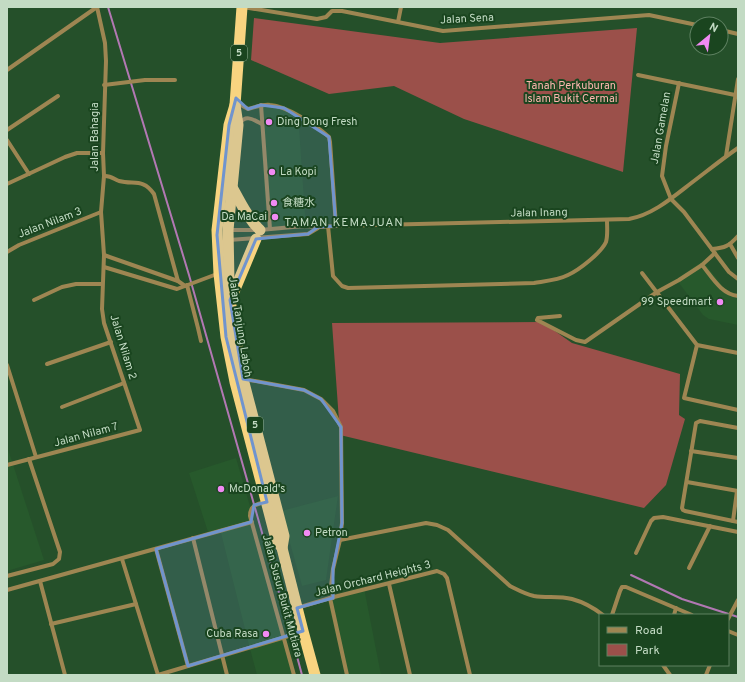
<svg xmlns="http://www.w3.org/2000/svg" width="745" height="682" font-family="Overpass,'Noto Sans SC',sans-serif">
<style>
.built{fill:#27592c}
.green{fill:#9b504a}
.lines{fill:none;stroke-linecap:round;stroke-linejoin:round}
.stream{stroke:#b278b3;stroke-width:2}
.minor{stroke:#9e8652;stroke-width:4}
.trunk{stroke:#f8d480;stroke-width:11}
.marked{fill:#7094ce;fill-opacity:0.2;stroke:#7094ce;stroke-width:3;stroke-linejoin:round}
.poi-dot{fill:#f18af4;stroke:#1a451f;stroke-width:1.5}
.labels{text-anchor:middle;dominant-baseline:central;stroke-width:4;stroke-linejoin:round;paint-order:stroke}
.shield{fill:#1a451f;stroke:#90ae92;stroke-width:1}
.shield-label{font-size:10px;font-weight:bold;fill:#c3dbc4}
.street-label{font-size:11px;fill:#c3dbc4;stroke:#1a451f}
.park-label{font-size:11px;fill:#fdb6af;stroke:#1a451f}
.poi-label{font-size:11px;fill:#c3dbc4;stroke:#1a451f;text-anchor:start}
.neighbourhood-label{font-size:12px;letter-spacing:1px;fill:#c3dbc4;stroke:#1a451f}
</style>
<rect width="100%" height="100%" fill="#25502a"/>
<!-- built -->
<g class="built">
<polygon points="270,102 285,106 298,112 306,228 267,231 259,104"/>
<polygon points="703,261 724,288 731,292 738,294 738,325 709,319 703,315 676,279"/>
<polygon points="7,446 44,560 7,571"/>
<polygon points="236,458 254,520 296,675 257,675 249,645 220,529 208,532 189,473"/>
<polygon points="338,496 326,580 302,586 281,511"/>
<polygon points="364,588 381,675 345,675 327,597"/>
</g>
<!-- green -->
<g class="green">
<polygon points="254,18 440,43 637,28 623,172 464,119 394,86 329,94 251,60"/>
<polygon points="542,322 572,343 680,374 679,415 685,419 666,485 644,508 340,435 332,323"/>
</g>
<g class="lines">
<!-- stream -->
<g class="stream">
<polyline points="108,7 189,275 291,635"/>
<polyline points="631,575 682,599 738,617"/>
<polyline points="295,649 302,675"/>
</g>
<!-- minor -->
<g class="minor">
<polyline points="243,7 317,19 326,17 332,11 342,11 443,31 649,15 697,25"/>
<polyline points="398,22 401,7"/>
<polyline points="721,30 738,34"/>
<polyline points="7,70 97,7"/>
<polyline points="638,75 735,95"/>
<polyline points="679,83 666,146 662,176 671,199 684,212 729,272 738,279"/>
<polyline points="104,85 145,80 175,80"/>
<path d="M237,100L241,105L248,109C256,107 263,104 270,105C287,106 316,125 329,137L330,142L336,226"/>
<polyline points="261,105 270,229"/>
<path d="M240,123C246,114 254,120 262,124"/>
<polyline points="7,130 58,96"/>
<polyline points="7,140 29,174"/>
<polyline points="726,156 738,79"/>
<path d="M104,176C110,175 114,179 119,181C134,185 143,178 154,194L178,281L185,286"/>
<polyline points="7,184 65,157 77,153 103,153"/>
<path d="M328,226L333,276L342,286L348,288L534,283C546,281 558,280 568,275C579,270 601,253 606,242C608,235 607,227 607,220"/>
<path d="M230,230H260L304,226L318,227L336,226L629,219C652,215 672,198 690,184C706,172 722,159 738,148"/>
<polyline points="229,240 308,234 318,228"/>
<polyline points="730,244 738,258"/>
<path d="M712,249C725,248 729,246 738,236"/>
<polyline points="7,252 19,245 101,212"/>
<polyline points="104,255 178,281"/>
<path d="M702,265C712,277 721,294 738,296"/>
<polyline points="104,267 177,289 217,274"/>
<polyline points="642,273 697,345 738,353"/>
<polyline points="187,285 198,328 201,341"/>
<polyline points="34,300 62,287 76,284 102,284"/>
<polyline points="560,316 538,318 537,320 576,340 585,342 657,292 679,280 702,265 715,253"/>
<polyline points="697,345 684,398 738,410"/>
<polyline points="47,364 111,342"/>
<polyline points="7,365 36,457"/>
<polyline points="244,379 304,390 321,399 333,411 341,427 342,523 340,540 333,569 331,586 333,598"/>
<polyline points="62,407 124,383"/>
<polyline points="738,428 700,421 696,423 682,508 683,510 685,511 738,522"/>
<polyline points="691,451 738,458"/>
<polyline points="7,465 140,430 104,323 102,309 104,255 101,212 104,176 103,153 106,61 105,43 97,7"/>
<polyline points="687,482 738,491"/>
<path d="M266,502C257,504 250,505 250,516L294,675"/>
<polyline points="733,521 737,491"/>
<polyline points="193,538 227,675"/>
<path d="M340,540L426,523L437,525L448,530L510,586C518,590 525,594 534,596C546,598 559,596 572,599C583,602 594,608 603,615"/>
<polyline points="156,549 188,666"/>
<polyline points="636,553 651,521 654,518 663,517 738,532"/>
<polyline points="122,559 158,675"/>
<polyline points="689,568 710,526"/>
<polyline points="7,576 53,564 59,559 60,552 29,459"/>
<polyline points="40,581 65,675"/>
<polyline points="389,584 410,675"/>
<polyline points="7,590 252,522"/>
<polyline points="330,598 347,675"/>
<polyline points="297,608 330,598 437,571 444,574 447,578 470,675"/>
<polyline points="612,615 620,591 622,587 626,587 692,615"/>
<polyline points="674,615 676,608"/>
<polyline points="728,619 738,600"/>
<polyline points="51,624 136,604"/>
<polyline points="728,631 738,635"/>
<polyline points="663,665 670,675"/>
<polyline points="158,675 302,632"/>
<polyline points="706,675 710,665"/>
</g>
<!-- trunk -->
<g class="trunk">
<polyline points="242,7 235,105 238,125 228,230 229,281 230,300 243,379 284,536 282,548"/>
<polyline points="235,105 229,125 217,230 219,274 226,337 235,382 276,539 282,548 303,631 315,675"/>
<path d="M233,189C241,203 248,219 260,230"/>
<polyline points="231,299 256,239"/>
</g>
</g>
<!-- marked area -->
<path class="marked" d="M236,98L248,109L261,105L284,108L329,137L336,226L318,227L308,234L256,239L230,300L243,379L304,390L321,399L341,427L342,523L333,569V598L297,608L303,631L188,666L156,549L251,522L254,505L267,502L226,337L217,235L229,125Z"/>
<!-- markers -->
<g class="poi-dot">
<circle cx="269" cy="122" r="4"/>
<circle cx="272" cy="172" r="4"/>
<circle cx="274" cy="203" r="4"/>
<circle cx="275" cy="217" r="4"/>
<circle cx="720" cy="302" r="4"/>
<circle cx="221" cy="489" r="4"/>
<circle cx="307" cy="533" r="4"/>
<circle cx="266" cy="634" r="4"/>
</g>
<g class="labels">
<!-- shield labels -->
<g class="shield">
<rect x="231" y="45" width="16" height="16" rx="3"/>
<rect x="247" y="417" width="16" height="16" rx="3"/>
</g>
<g class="shield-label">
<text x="239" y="53">5</text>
<text x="255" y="425">5</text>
</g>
<!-- street labels -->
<g class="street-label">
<text transform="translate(467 19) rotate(-3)">Jalan Sena</text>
<text transform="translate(661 128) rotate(-80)">Jalan Gamelan</text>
<text transform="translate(95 137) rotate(-90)">Jalan Bahagia</text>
<text transform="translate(539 213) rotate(-1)">Jalan Inang</text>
<text transform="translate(50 223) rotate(-21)">Jalan Nilam 3</text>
<text transform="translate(240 327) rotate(81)">Jalan Tanjung Laboh</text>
<text transform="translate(123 347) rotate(73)">Jalan Nilam 2</text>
<text transform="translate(86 435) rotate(-15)">Jalan Nilam 7</text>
<text transform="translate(373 579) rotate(-14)">Jalan Orchard Heights 3</text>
<text transform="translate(282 596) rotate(75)">Jalan Susur Bukit Mutiara</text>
</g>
<!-- park labels -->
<g class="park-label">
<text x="571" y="86">Tanah Perkuburan<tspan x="571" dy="13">Islam Bukit Cermai</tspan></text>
</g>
<!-- poi labels -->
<g class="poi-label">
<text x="277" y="122">Ding Dong Fresh</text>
<text x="280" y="172">La Kopi</text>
<text x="282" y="203">食糖水</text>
<text x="267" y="217" text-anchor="end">Da MaCai</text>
<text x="712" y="302" text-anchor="end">99 Speedmart</text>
<text x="229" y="489">McDonald's</text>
<text x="315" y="533">Petron</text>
<text x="258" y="634" text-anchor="end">Cuba Rasa</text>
</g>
<!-- neighbourhood labels -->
<g class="neighbourhood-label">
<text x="344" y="223">TAMAN KEMAJUAN</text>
</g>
</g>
<!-- border -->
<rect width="745" height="682" fill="none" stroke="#c3dbc4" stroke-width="16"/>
<!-- legend -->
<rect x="599" y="614" width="130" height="52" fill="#1a451f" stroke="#5e8161"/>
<rect x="607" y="627" width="20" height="6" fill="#9e8652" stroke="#5e8161"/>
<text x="635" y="634" font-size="12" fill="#c3dbc4">Road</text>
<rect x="607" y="644" width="20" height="12" fill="#9b504a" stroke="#5e8161"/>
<text x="635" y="654" font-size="12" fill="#c3dbc4">Park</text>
<!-- north arrow -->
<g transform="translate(709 36) rotate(29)"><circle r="19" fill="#1a451f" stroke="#5e8161"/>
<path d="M0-3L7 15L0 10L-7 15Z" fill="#f18af4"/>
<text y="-6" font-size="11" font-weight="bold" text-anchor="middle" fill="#c3dbc4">N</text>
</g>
</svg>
